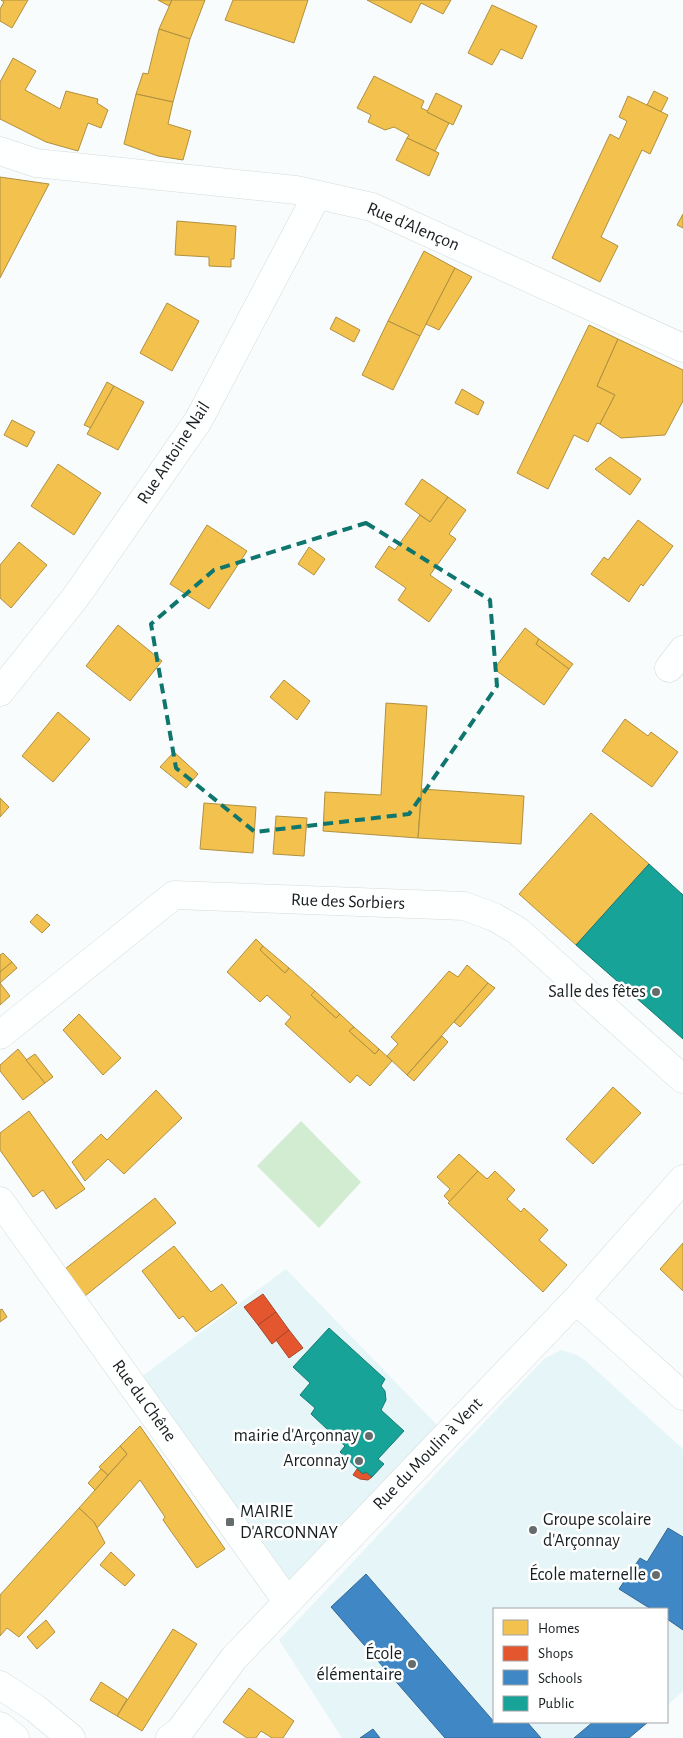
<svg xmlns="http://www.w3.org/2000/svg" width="683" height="1738" font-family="'Alegreya Sans',sans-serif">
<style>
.built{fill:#e6f5f8}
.green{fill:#d2ecd2}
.homes{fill:#f2c14e;stroke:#b09040}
.shops{fill:#e4572e;stroke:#a6462a}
.schools{fill:#3f88c5;stroke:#336894}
.public{fill:#17a398;stroke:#177b74}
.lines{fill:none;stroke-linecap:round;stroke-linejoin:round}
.minor-casing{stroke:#d5dadb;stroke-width:29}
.major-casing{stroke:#d5dadb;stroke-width:29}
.minor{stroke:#feffff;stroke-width:28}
.major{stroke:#feffff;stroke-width:28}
.marked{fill:none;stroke:#0f766e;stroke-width:4;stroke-dasharray:10 6;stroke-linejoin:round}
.poi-dot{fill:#656c6d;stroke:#fff;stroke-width:2}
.labels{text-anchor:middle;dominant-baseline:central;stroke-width:5;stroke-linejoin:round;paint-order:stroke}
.street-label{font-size:18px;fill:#161e20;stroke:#fff}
.poi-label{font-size:18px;fill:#161e20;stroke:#fff;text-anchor:end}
</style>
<rect width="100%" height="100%" fill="#f9fcfd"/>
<!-- built -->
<g class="built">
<polygon points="286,1269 439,1427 289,1589 141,1377"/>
<polygon points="561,1350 577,1355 586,1361 683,1449 683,1691 667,1706 667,1609 494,1609 494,1722 648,1722 629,1738 342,1738 279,1640 544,1359"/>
</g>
<!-- green -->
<polygon class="green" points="301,1121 361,1182 319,1228 257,1166"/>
<!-- homes -->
<g class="homes">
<polygon points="1,0 28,0 12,28 0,21 0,9 4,2"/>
<polygon points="158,0 172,0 169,6"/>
<polygon points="172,0 205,0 190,39 159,29"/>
<polygon points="233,0 308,0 294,43 225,20"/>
<polygon points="367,0 451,0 443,14 421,3 411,23"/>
<polygon points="492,5 537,26 522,59 501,49 492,65 468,53"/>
<polygon points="159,29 190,39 173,102 136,94 143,73 148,74"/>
<polygon points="13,58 36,71 25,90 60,109 66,91 98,99 97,103 108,110 101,128 88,123 78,151 46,142 0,119 0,82"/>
<polygon points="374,76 424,101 421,108 428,111 427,112 449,123 435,151 407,138 409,135 394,127 385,130 368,122 371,115 357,108"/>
<polygon points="654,91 668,98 661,112 647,105"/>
<polygon points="436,93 462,106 453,125 427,112"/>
<polygon points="136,94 173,102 168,124 191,131 183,160 158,156 124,144"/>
<polygon points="628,96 668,115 650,154 642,150 601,237 618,246 600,282 552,258 610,134 619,139 627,121 619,117"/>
<polygon points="407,138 439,153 429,176 396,160"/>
<polygon points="0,177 49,184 0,278"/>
<polygon points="683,214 683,228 677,225"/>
<polygon points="177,221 236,226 234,259 231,259 231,267 209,266 209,257 175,255"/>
<polygon points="424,251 455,268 420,336 388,321"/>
<polygon points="455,268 472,277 439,330 426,324"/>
<polygon points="167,303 199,321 172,371 140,353"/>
<polygon points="336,317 360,330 354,342 330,329"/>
<polygon points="388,321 420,336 393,390 362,375"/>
<polygon points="589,325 618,339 597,386 615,395 600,424 597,423 588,442 574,435 548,489 517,473"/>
<polygon points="618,339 683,370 683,401 665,435 621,438 600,424 615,395 597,386"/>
<polygon points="107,382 114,386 91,428 84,425"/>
<polygon points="114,386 144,402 118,450 87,434"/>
<polygon points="462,389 484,402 478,415 455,403"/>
<polygon points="12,420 35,432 27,447 4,435"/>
<polygon points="610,457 641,479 630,495 595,469"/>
<polygon points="58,464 101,493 74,535 31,506"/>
<polygon points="422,479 448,497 430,522 405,504"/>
<polygon points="448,497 466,510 449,534 456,539 430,575 452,590 429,622 398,600 406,588 375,567 389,546 395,550 420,515 430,522"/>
<polygon points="638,520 673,546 643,586 641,584 629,602 591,574 604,557 608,560"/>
<polygon points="207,525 247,551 209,609 170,584"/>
<polygon points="19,542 47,565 11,608 0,598 0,565"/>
<polygon points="309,547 325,559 314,575 298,564"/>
<polygon points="118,625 162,661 130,701 86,666"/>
<polygon points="525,628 539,639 536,644 569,669 544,705 494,669"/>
<polygon points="539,639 573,664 569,669 536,644"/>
<polygon points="284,680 310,701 297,720 270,697"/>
<polygon points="386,703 427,706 418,838 323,831 325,792 381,795"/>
<polygon points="58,712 90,739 53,782 22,756"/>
<polygon points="625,719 648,736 651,732 678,752 652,787 602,751"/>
<polygon points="174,752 198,774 186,788 160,767"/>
<polygon points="422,789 524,796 521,844 418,838"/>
<polygon points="0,798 9,807 0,817"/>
<polygon points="204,803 256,807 253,853 200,849"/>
<polygon points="591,813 649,864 576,945 519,894"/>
<polygon points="276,816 307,818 304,856 273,854"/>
<polygon points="37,914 50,925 42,933 30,922"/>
<polygon points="256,939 263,946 260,950 285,973 289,968 315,991 311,995 336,1018 340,1014 354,1027 349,1031 375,1054 379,1049 392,1061 370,1086 357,1075 350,1083 285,1024 291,1017 267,995 260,1002 227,972"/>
<polygon points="263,946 289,968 285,973 260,950"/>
<polygon points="3,953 12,962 0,972 0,955"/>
<polygon points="12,962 17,968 0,983 0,972"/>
<polygon points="467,965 488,983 407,1075 387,1056 398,1044 391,1037 449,971 458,977"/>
<polygon points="0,983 10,996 0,1005"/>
<polygon points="488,983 495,988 460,1027 454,1022"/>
<polygon points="315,991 340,1014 336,1018 311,995"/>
<polygon points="79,1014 121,1058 103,1075 63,1030"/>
<polygon points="354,1027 379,1049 375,1054 349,1031"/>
<polygon points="442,1036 448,1042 414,1081 407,1075"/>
<polygon points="18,1049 45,1083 23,1100 0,1071 0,1065"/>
<polygon points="35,1054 53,1077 45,1083 26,1060"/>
<polygon points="613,1087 641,1113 593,1164 566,1139"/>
<polygon points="156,1090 182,1118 124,1174 108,1159 85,1181 72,1162 101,1134 107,1140"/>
<polygon points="29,1111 85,1189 56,1209 43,1190 33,1197 0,1150 0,1133"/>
<polygon points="459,1154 478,1171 450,1202 444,1196 450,1189 437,1177"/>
<polygon points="478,1171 487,1179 495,1171 515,1190 507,1199 521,1212 524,1208 548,1230 539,1240 567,1265 543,1292 448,1203"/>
<polygon points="155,1198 176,1223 85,1296 65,1269"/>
<polygon points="683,1243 683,1291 660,1269"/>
<polygon points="174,1246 211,1292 222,1284 237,1303 196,1332 183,1316 179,1319 142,1271"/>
<polygon points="2,1309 7,1317 0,1322 0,1310"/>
<polygon points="140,1426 225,1549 197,1568 163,1520 165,1517 140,1480 97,1528 94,1522 79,1508 127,1454 120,1446"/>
<polygon points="120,1446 127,1454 108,1475 99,1467"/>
<polygon points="101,1469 108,1475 95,1490 88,1483"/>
<polygon points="79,1508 94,1522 105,1543 19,1637 7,1628 0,1636 0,1595"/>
<polygon points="111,1552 135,1575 125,1586 100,1565"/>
<polygon points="46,1620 55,1632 37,1649 27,1637"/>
<polygon points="173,1629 197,1644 142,1731 117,1716"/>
<polygon points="101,1682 127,1699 117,1716 90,1700"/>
<polygon points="249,1688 294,1721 283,1738 272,1738 261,1731 256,1738 247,1738 223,1722"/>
</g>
<!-- shops -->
<g class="shops">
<polygon points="263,1294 276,1312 258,1325 244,1307"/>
<polygon points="276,1312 289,1330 272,1344 258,1325"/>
<polygon points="289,1330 303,1348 289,1358 276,1340"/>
<polygon points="357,1469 363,1474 366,1472 372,1477 368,1480 360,1479 353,1475"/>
</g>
<!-- schools -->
<g class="schools">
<polygon points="668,1528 683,1537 683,1630 667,1619 667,1609 651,1609 619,1589 640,1558 647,1562"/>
<polygon points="366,1574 495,1723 527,1722 541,1738 445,1738 331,1607"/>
<polygon points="593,1722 648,1722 629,1738 574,1738"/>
<polygon points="373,1729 380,1738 360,1738"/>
</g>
<!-- public -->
<g class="public">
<polygon points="649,864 683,895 683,1039 576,945"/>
<polygon points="329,1328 385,1379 381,1386 385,1391 386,1400 381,1410 404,1431 378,1459 384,1464 372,1477 366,1472 363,1474 340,1452 345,1446 311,1414 315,1408 300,1395 310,1383 293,1367"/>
</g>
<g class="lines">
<!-- minor casing -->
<g class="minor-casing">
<g id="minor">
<polyline points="0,151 36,163 296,190 372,207 683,348"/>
<polyline points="669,668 683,650"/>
<polyline points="0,692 75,598 198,421 317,195"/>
<polyline points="0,1035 174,895 464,906 494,917 518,931 683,1079"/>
<polyline points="0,1201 287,1601"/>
<polyline points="576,1300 683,1396"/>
<polyline points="170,1738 179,1732 234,1658 576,1300 683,1179"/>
</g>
</g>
<!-- major casing -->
<g class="major-casing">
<g id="major">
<polyline points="0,1685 35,1708 71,1738"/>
<polyline points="0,1726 15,1738"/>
</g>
</g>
<!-- minor -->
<use href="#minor" class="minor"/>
<!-- major -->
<use href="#major" class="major"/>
</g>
<!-- marked area -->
<path class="marked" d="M366,523L490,600L497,686L409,814L255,832L176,768L151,624L214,570Z"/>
<!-- markers -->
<g class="poi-dot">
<circle cx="656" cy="992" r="5"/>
<circle cx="369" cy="1436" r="5"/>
<circle cx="359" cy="1461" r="5"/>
<rect x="225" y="1517" width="10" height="10" rx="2.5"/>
<circle cx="533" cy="1530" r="5"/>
<circle cx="656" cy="1575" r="5"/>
<circle cx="412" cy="1664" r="5"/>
</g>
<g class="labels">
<!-- street labels -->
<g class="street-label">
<text transform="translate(413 227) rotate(23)">Rue d'Alençon</text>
<text transform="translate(174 453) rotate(-57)">Rue Antoine Nail</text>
<text transform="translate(348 902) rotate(2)">Rue des Sorbiers</text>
<text transform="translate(144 1401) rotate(54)">Rue du Chêne</text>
<text transform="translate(428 1454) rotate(-46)">Rue du Moulin à Vent</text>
</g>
<!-- poi labels -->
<g class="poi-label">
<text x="646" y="992">Salle des fêtes</text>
<text x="359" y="1436">mairie d'Arçonnay</text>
<text x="349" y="1461">Arconnay</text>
<text x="240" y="1512" text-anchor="start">MAIRIE<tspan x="240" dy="21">D'ARCONNAY</tspan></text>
<text x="543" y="1520" text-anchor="start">Groupe scolaire<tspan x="543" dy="21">d'Arçonnay</tspan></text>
<text x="646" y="1575">École maternelle</text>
<text x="402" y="1654">École<tspan x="402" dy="21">élémentaire</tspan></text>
</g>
</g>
<!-- legend -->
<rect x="493" y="1608" width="175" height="115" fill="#ffffff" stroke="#a2a5a6"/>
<rect x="503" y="1620" width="25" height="15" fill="#f2c14e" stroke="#a2a5a6"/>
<text x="538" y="1633" font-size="15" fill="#161e20">Homes</text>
<rect x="503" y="1646" width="25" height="15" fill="#e4572e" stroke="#a2a5a6"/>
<text x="538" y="1658" font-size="15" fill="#161e20">Shops</text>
<rect x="503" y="1670" width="25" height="15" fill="#3f88c5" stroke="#a2a5a6"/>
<text x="538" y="1683" font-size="15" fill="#161e20">Schools</text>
<rect x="503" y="1696" width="25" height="15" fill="#17a398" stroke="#a2a5a6"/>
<text x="538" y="1708" font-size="15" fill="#161e20">Public</text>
</svg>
